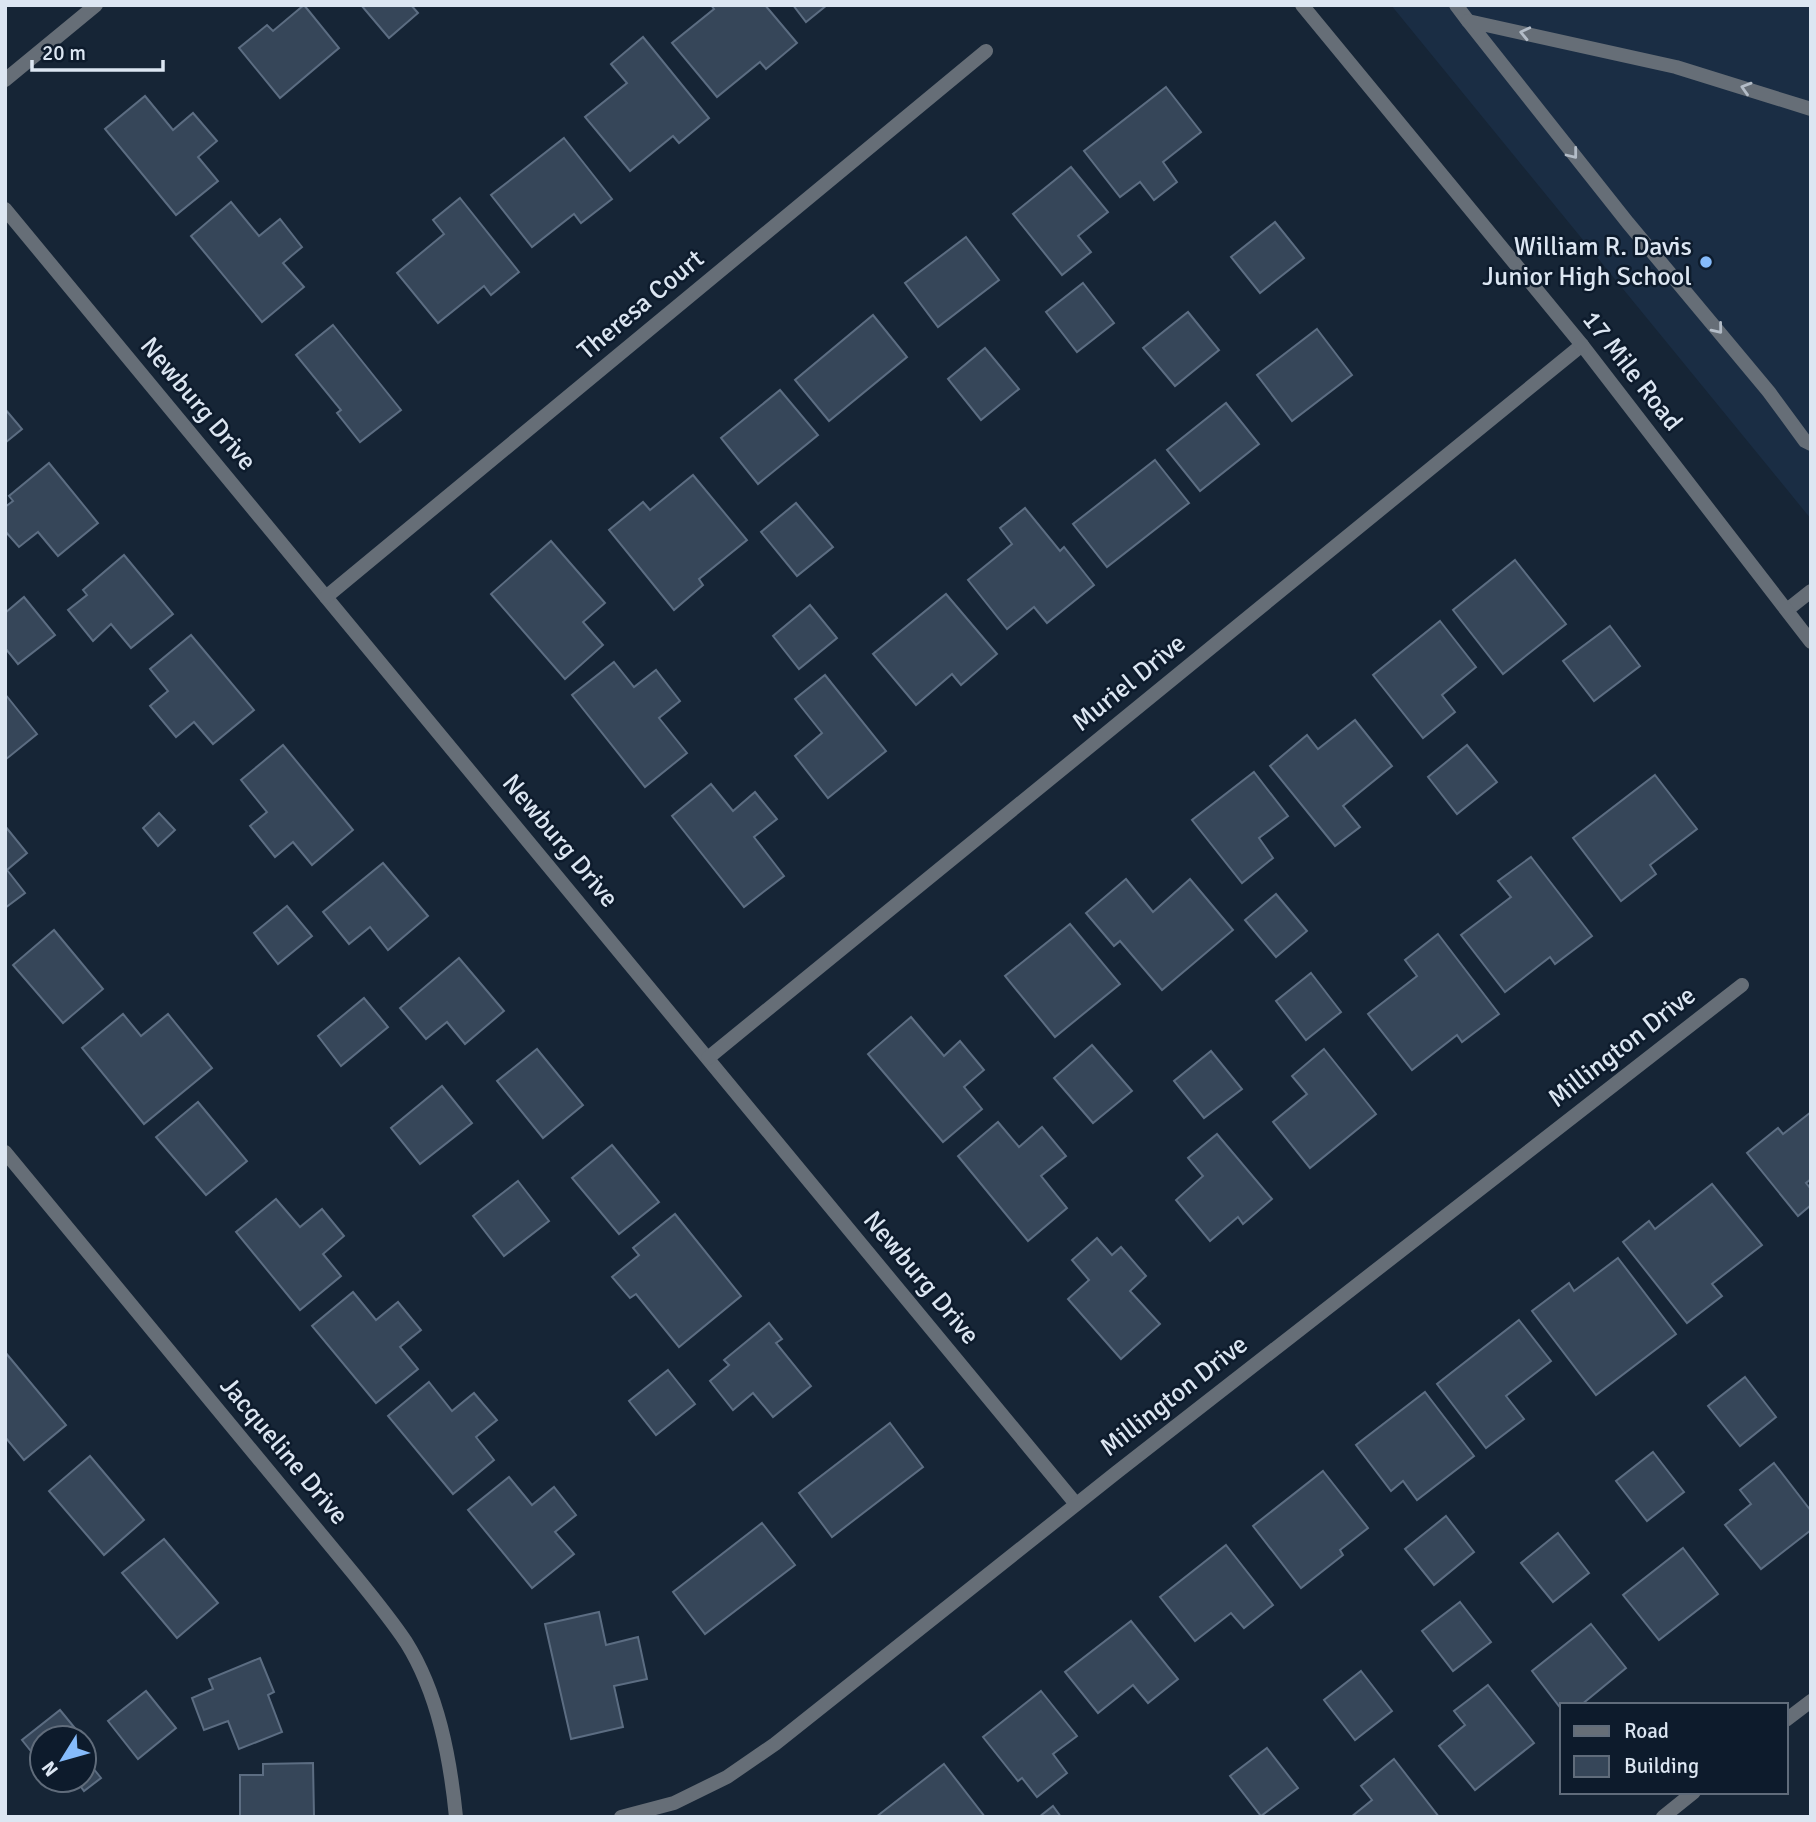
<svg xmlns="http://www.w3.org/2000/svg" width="1816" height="1822" font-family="Signika,sans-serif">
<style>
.built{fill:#1a2d44}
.building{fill:#364659;stroke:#5c6d82;stroke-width:2}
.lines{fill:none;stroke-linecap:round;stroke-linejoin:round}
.service{stroke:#666e77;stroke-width:14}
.minor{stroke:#666e77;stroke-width:14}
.tertiary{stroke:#666e77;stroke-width:14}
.oneway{stroke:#b3bcc7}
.poi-dot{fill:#85bbfb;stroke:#0d1b2c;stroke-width:2.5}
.labels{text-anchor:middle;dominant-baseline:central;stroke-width:5;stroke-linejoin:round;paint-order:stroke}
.poi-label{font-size:26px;fill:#dce6f2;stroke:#0d1b2c;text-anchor:end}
.street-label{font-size:26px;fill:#dce6f2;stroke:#0d1b2c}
</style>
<rect width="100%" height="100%" fill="#162536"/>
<!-- built -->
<polygon class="built" points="1391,5 1811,5 1811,519"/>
<!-- building -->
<g class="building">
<polygon points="304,5 339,48 280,98 239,48 267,25 273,31"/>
<polygon points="361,5 411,5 418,13 389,38"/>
<polygon points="711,5 765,5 797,43 766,69 760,62 717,97 672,43 714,9"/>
<polygon points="793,5 827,5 806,22"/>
<polygon points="643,37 709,118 679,143 673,136 630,171 585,117 627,83 611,64"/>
<polygon points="1166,87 1201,132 1163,162 1177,182 1154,200 1140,182 1120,197 1084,151"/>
<polygon points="145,96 173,130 193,113 217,141 198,157 218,181 176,215 105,129"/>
<polygon points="564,138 612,199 581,223 574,214 532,247 491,195"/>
<polygon points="1071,167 1108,212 1078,236 1091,252 1062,275 1013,214"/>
<polygon points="460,198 519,272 491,295 484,286 438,323 397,273 444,234 433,220"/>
<polygon points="231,202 259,236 280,219 302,247 283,263 304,287 262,322 191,236"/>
<polygon points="1275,222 1304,258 1260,293 1231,257"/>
<polygon points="966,237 999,280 938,327 905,283"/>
<polygon points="1083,283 1114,323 1077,352 1046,312"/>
<polygon points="1188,312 1219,350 1175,386 1143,348"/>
<polygon points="873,315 907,357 829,421 795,380"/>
<polygon points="333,325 401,410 360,442 337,413 341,410 296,355"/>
<polygon points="1317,329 1352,375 1292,421 1257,375"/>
<polygon points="985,348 1019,389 981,420 948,379"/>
<polygon points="780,390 818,435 758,484 721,438"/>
<polygon points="1226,403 1259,444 1200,491 1167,450"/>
<polygon points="5,409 22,429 5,443"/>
<polygon points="1155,460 1189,503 1107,567 1073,524"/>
<polygon points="49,463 98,523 58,556 38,532 19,547 5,531 5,507 13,501 9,496"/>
<polygon points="693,475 747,540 699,579 703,585 674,610 609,530 643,502 650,510"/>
<polygon points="796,503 833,547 797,576 761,532"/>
<polygon points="1025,508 1060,551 1064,547 1094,585 1047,623 1034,607 1007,629 968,580 1012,544 1000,528"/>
<polygon points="551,541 605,603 583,622 603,645 565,679 491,594"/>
<polygon points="124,555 173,614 131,648 111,624 93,641 68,610 87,595 83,590"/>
<polygon points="1515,560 1566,624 1503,674 1453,610"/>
<polygon points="946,594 997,654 961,685 952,674 916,705 873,654"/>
<polygon points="24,597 55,635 18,664 5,648 5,613"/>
<polygon points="810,605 837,638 799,669 773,636"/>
<polygon points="1440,621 1476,667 1442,695 1455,712 1423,738 1373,675"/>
<polygon points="1610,626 1640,666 1594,701 1563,661"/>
<polygon points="191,635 254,710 213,744 194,722 176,737 150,706 168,691 150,669"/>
<polygon points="614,662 634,687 656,670 680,701 659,718 687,753 645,787 572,695"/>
<polygon points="825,675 886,751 828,798 795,756 822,733 795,699"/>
<polygon points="5,694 37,734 5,760"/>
<polygon points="1355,720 1392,766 1343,806 1360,827 1335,846 1270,766 1307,735 1318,749"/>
<polygon points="283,745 353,830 312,865 293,842 275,857 250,826 267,812 241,780"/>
<polygon points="1467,745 1497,782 1457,814 1428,777"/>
<polygon points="1254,772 1288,816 1259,838 1273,858 1242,883 1192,820"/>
<polygon points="1655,775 1697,829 1650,865 1656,874 1621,901 1573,838"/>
<polygon points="711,784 733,811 755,792 777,819 754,837 784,876 744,907 672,816"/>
<polygon points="159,813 175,830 158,846 143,828"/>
<polygon points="5,826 27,853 7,870 25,893 5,908"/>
<polygon points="1531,857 1592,936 1555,964 1550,957 1505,992 1461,935 1511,897 1498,881"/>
<polygon points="383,863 428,916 388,950 370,927 349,944 323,912"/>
<polygon points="1126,879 1153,912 1190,879 1233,930 1162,990 1120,941 1114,946 1086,913"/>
<polygon points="1276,894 1307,931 1276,957 1245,920"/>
<polygon points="287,906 312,936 278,964 254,933"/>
<polygon points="1070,924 1120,984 1055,1037 1005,976"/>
<polygon points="54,930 103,989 63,1023 13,965"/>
<polygon points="1438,934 1499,1014 1462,1042 1457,1035 1412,1070 1368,1014 1417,976 1405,960"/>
<polygon points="459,958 504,1011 465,1044 447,1022 426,1039 400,1008"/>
<polygon points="1311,973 1341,1012 1306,1040 1276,1001"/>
<polygon points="364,998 388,1027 341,1066 318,1036"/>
<polygon points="123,1014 141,1036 168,1014 212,1068 144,1124 82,1048"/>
<polygon points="911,1017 944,1056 960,1041 984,1070 964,1087 982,1109 943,1142 868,1054"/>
<polygon points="1092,1045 1132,1091 1093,1123 1054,1078"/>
<polygon points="537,1049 583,1105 543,1138 497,1081"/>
<polygon points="1324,1049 1376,1114 1310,1168 1273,1122 1307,1094 1292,1076"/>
<polygon points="1211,1051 1242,1089 1204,1118 1174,1081"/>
<polygon points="442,1086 472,1123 420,1164 391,1128"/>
<polygon points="198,1102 247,1161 206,1195 156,1137"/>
<polygon points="1811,1112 1811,1179 1806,1183 1811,1189 1811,1205 1798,1216 1747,1153 1778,1128 1783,1134"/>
<polygon points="998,1122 1019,1147 1042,1127 1066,1156 1041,1176 1067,1208 1028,1241 958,1156"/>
<polygon points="1217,1134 1272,1199 1243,1224 1238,1217 1210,1241 1176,1200 1203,1176 1188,1158"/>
<polygon points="612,1145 659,1202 619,1234 572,1178"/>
<polygon points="518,1181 549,1221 504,1256 473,1216"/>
<polygon points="1712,1184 1762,1245 1712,1284 1722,1296 1687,1323 1623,1242 1649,1221 1655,1229"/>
<polygon points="276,1199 300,1227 322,1209 344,1236 323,1254 341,1276 300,1310 236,1232"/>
<polygon points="675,1214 741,1296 679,1347 636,1294 630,1298 612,1277 639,1255 633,1248"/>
<polygon points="1097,1238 1112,1255 1121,1247 1146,1276 1130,1291 1160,1324 1121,1359 1068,1299 1089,1280 1072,1260"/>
<polygon points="1618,1258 1676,1334 1596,1395 1532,1311 1569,1283 1574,1291"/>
<polygon points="353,1292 376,1320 398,1302 421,1330 400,1347 418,1369 376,1403 312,1326"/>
<polygon points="1519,1320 1551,1361 1506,1396 1524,1419 1486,1448 1437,1384"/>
<polygon points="769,1323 782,1339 776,1343 811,1386 773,1417 753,1393 733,1410 710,1381 729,1365 724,1360"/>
<polygon points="5,1352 66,1425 24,1460 5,1437"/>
<polygon points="668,1370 695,1404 656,1435 629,1401"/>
<polygon points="1745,1377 1776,1417 1740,1446 1708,1406"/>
<polygon points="429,1382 452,1411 474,1393 497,1420 476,1437 494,1460 453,1494 388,1416"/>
<polygon points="1425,1392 1474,1456 1417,1500 1403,1481 1391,1491 1356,1445"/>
<polygon points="890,1423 923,1467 832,1537 799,1493"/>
<polygon points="1653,1452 1684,1492 1647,1521 1616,1481"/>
<polygon points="90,1456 144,1520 104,1555 49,1491"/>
<polygon points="1774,1463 1811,1511 1811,1530 1761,1569 1725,1525 1751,1504 1740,1490"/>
<polygon points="1323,1471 1368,1528 1340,1550 1343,1555 1301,1588 1253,1526"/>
<polygon points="509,1477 532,1505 554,1487 576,1515 555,1532 574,1554 532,1588 468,1510"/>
<polygon points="1446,1516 1474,1552 1434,1585 1405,1549"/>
<polygon points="762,1523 795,1565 705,1634 673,1592"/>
<polygon points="1558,1533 1589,1573 1553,1602 1521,1563"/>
<polygon points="164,1539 218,1603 177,1638 122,1573"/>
<polygon points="1226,1545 1273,1605 1244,1628 1231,1613 1195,1641 1160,1597"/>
<polygon points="1683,1548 1718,1594 1659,1640 1623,1595"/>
<polygon points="1460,1602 1491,1642 1453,1671 1422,1631"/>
<polygon points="599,1612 606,1645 638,1637 647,1679 614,1686 623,1727 571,1739 545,1624"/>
<polygon points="1131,1621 1178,1679 1148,1703 1133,1685 1098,1713 1065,1672"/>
<polygon points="1591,1624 1626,1668 1581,1705 1562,1705 1562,1710 1532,1671"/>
<polygon points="260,1658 274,1692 268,1695 282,1732 239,1749 228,1721 204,1730 192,1698 213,1689 209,1679"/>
<polygon points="1361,1671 1392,1711 1355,1740 1324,1700"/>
<polygon points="1488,1685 1534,1743 1475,1790 1439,1746 1465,1725 1454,1711"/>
<polygon points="146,1691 176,1728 138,1759 108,1721"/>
<polygon points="1041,1691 1077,1736 1053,1754 1067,1773 1037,1797 1022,1778 1018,1781 983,1737"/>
<polygon points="60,1710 83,1738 42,1738 42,1765 22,1740"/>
<polygon points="1267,1748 1298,1788 1261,1816 1230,1776"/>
<polygon points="1394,1759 1439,1817 1351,1817 1372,1800 1361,1786"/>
<polygon points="89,1763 101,1778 84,1791 76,1780 84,1780 84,1768"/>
<polygon points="313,1763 314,1817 240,1817 240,1775 263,1775 263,1764"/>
<polygon points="944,1764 985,1817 876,1817"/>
<polygon points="1053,1806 1061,1817 1039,1817"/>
</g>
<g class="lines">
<!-- service -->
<g class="service">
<polyline points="1456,5 1468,21"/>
<polyline points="1811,109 1676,67 1468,21 1628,223 1769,392 1805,441 1811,444"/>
<polyline points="1787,610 1811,591"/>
</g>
<!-- minor -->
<g class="minor">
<polyline points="5,80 96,5"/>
<polyline points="5,209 1076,1504"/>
<polyline points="326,597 986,51"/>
<polyline points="708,1058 1582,345"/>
<path d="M5,1152L353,1573C371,1595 390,1618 406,1642C438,1693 450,1757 456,1817"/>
<polyline points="1786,1720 1811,1701"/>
<polyline points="621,1817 674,1803 727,1777 775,1744 1117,1472 1742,985"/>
<polyline points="1663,1817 1694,1792"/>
</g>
<!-- tertiary -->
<polyline class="tertiary" points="1302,5 1582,345 1811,642"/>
</g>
<!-- one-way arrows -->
<defs><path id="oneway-chevron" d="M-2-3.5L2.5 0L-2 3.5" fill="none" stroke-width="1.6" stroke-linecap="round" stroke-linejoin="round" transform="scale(1.75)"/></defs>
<g class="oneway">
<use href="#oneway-chevron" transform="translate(1525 33) rotate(-167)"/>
<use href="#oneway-chevron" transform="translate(1746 88) rotate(-163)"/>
<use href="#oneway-chevron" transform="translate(1573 154) rotate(52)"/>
<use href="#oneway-chevron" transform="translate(1718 329) rotate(51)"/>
</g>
<!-- markers -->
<circle class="poi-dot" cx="1706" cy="262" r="7"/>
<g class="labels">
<!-- poi labels -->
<g class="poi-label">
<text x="1692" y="247">William R. Davis<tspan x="1692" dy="30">Junior High School</tspan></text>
</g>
<!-- street labels -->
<g class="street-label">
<text transform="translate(641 305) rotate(-40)">Theresa Court</text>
<text transform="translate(1632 371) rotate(52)">17 Mile Road</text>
<text transform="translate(198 404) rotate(50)">Newburg Drive</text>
<text transform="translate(1129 683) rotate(-39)">Muriel Drive</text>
<text transform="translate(560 841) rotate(50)">Newburg Drive</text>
<text transform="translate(1622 1047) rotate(-38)">Millington Drive</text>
<text transform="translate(921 1278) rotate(50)">Newburg Drive</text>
<text transform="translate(1174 1396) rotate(-38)">Millington Drive</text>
<text transform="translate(284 1451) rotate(50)">Jacqueline Drive</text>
</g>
</g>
<!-- border -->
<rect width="1816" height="1822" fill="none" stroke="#dce6f2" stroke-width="14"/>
<!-- legend -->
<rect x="1560" y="1703" width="228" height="91" fill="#0d1b2c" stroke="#606c7b" stroke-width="2"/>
<rect x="1574" y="1726" width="35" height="10" fill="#666e77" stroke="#606c7b" stroke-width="2"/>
<text x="1624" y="1738" font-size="21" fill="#dce6f2">Road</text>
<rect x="1574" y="1756" width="35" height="21" fill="#364659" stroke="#606c7b" stroke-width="2"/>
<text x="1624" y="1773" font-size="21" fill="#dce6f2">Building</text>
<!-- north arrow -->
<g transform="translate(63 1759) rotate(233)"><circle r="33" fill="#0d1b2c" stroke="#606c7b" stroke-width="2"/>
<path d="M0-5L12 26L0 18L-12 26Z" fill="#85bbfb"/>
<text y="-10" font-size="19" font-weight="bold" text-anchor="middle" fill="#dce6f2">N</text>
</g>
<!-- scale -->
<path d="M32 60v10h131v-10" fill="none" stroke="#dce6f2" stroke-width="3.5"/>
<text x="42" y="60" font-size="21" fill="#dce6f2" stroke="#0d1b2c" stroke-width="5" paint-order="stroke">20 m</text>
</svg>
